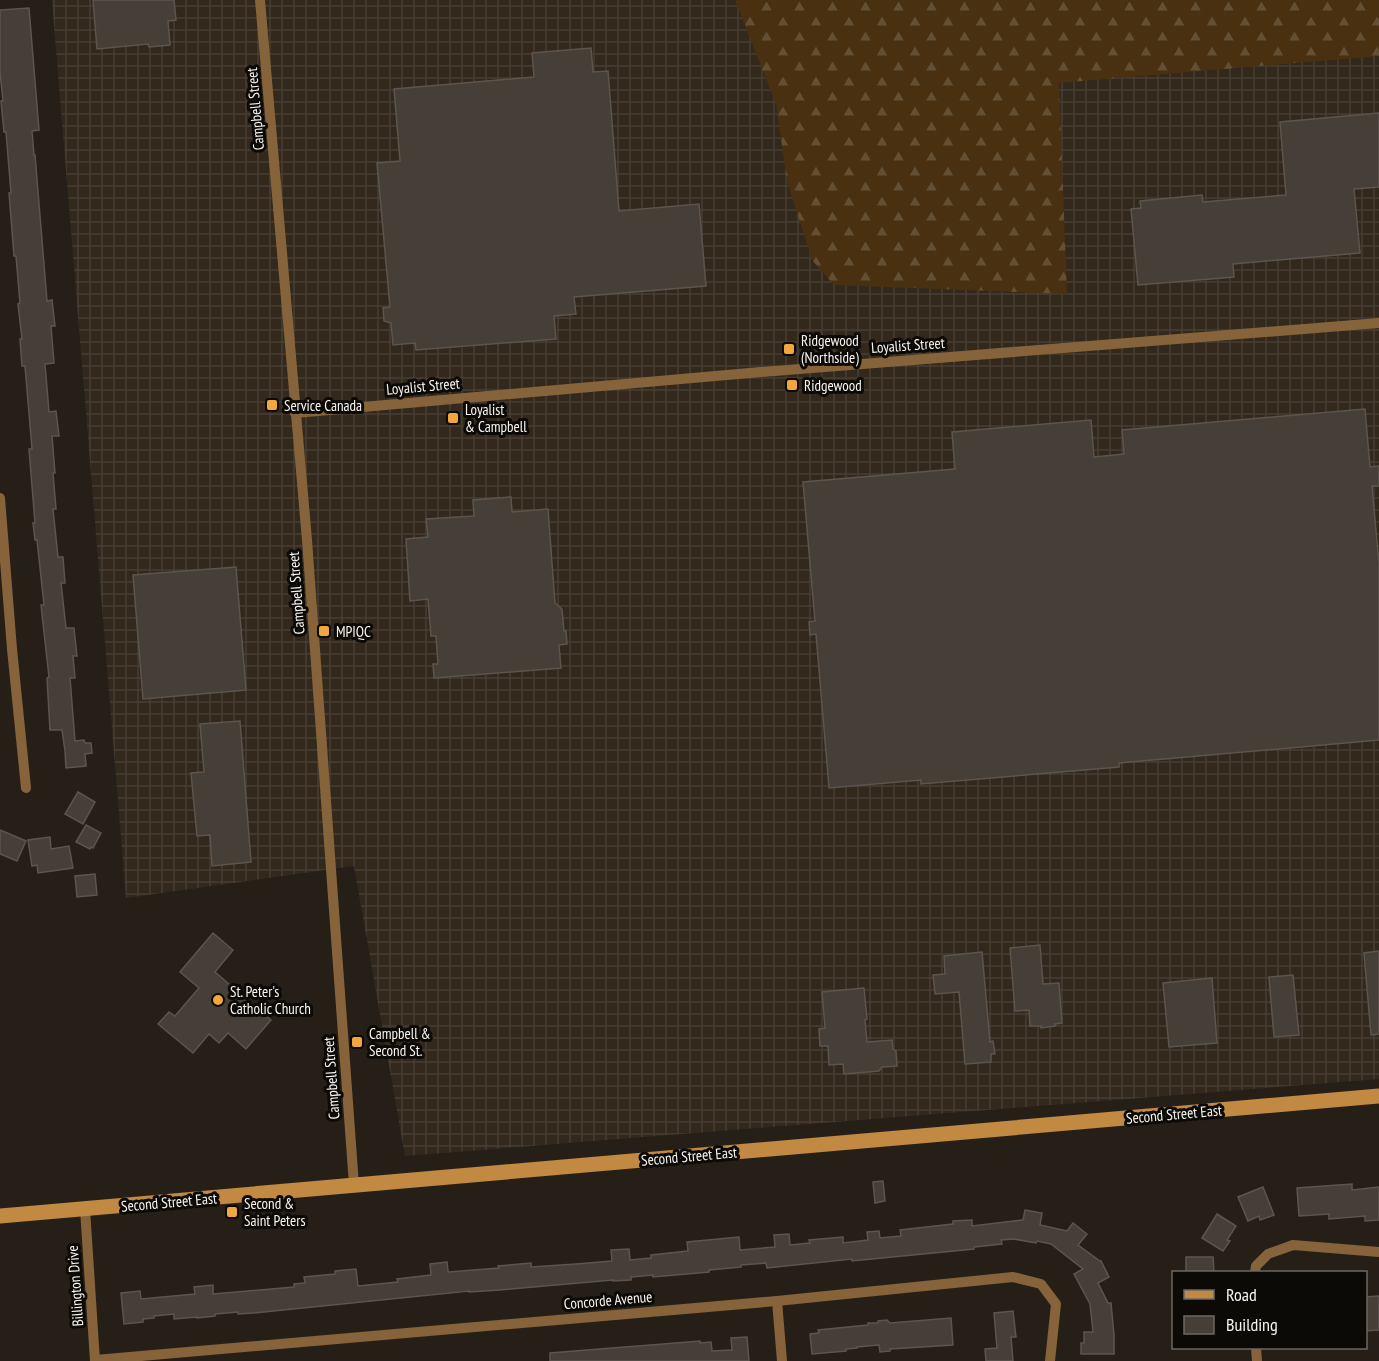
<svg xmlns="http://www.w3.org/2000/svg" width="1379" height="1361" font-family="'PT Sans Narrow',sans-serif">
<style>
.industrial{fill:url(#industrial-grid)}
.forest{fill:url(#forest-firs)}
.building{fill:#463f37;stroke:#5d554d;stroke-width:1.5}
.lines{fill:none;stroke-linecap:round;stroke-linejoin:round}
.minor{stroke:#86633a;stroke-width:10}
.secondary{stroke:#c18942;stroke-width:15}
.poi-dot{fill:#f1a640;stroke:#0c0a07;stroke-width:2}
.labels{text-anchor:middle;dominant-baseline:central;stroke-width:6;stroke-linejoin:round;paint-order:stroke}
.street-label{font-size:15px;fill:#f9f4ef;stroke:#0c0a07}
.poi-label{font-size:15px;fill:#f9f4ef;stroke:#0c0a07;text-anchor:start}
</style>
<defs>
<pattern id="industrial-grid" width="8" height="8" patternUnits="userSpaceOnUse" patternTransform="scale(1.5)"><rect width="8" height="8" fill="#33281c"/><path d="M0 4h8M4 0v8" fill="none" stroke="#473d32"/></pattern>
<pattern id="forest-firs" width="22" height="20" patternUnits="userSpaceOnUse" patternTransform="scale(1.5)"><rect width="22" height="20" fill="#483011"/><path d="M5 1l3.5 6h-7zM16 11l3.5 6h-7z" fill="#634f34"/></pattern>
</defs>
<rect width="100%" height="100%" fill="#261f18"/>
<!-- industrial -->
<polygon class="industrial" points="52,0 1379,0 1379,1079 405,1156 354,866 126,898"/>
<!-- forest -->
<polygon class="forest" points="735,0 1379,0 1379,56 1059,83 1067,294 834,285 812,260 787,181 776,104"/>
<!-- building -->
<g class="building">
<polygon points="93,0 174,0 176,20 168,21 170,45 149,47 148,44 97,49"/>
<polygon points="29,8 39,130 32,131 34,155 35,155 47,301 52,300 55,326 51,326 54,363 45,364 49,412 56,411 59,436 52,436 55,473 53,473 56,509 53,509 58,557 63,557 65,583 61,583 66,628 74,628 75,638 77,656 73,656 75,678 70,678 75,741 84,740 85,743 91,743 92,753 85,754 86,766 66,768 65,751 62,730 50,730 47,678 49,677 41,605 44,605 37,540 35,540 33,523 35,523 29,449 32,449 29,413 25,366 22,366 20,339 22,339 18,304 20,303 16,256 14,256 9,193 11,193 6,132 4,132 1,101 3,101 0,72 0,10"/>
<polygon points="591,48 593,72 608,71 619,211 699,204 706,286 574,297 576,314 554,316 556,339 416,350 415,343 393,345 391,323 384,321 383,308 390,307 377,163 400,161 394,89 534,77 532,53"/>
<polygon points="1379,113 1379,187 1354,189 1360,253 1233,264 1234,277 1138,285 1131,209 1141,208 1140,201 1202,195 1203,202 1286,195 1280,122"/>
<polygon points="1365,409 1370,467 1379,466 1379,486 1372,486 1379,564 1379,740 1119,763 1119,767 921,784 921,780 829,788 816,634 810,635 809,622 815,621 803,482 955,469 952,432 1091,420 1094,457 1124,454 1122,430"/>
<polygon points="511,497 512,512 548,509 555,603 562,609 564,631 566,631 567,644 559,645 561,668 434,678 433,664 438,664 436,636 431,636 428,599 410,601 406,539 428,537 426,519 474,516 473,500"/>
<polygon points="236,567 246,690 143,699 133,575"/>
<polygon points="240,721 251,862 212,866 210,835 197,836 191,773 204,772 200,724"/>
<polygon points="78,792 95,802 83,824 65,814"/>
<polygon points="86,825 101,833 93,848 91,847 90,849 76,842"/>
<polygon points="0,830 26,841 17,861 0,854"/>
<polygon points="50,837 51,849 69,846 73,868 38,873 37,865 32,866 28,840"/>
<polygon points="95,874 97,895 77,897 75,876"/>
<polygon points="213,933 233,950 215,972 271,1020 246,1049 228,1033 219,1043 209,1034 193,1053 158,1024 169,1012 175,1016 199,988 180,972"/>
<polygon points="1040,945 1043,984 1059,983 1062,1023 1055,1024 1055,1026 1041,1028 1041,1026 1030,1026 1029,1010 1015,1011 1010,948"/>
<polygon points="1379,951 1379,1034 1371,1035 1364,953"/>
<polygon points="982,952 990,1042 993,1041 995,1054 991,1054 991,1062 965,1064 959,992 935,994 933,975 945,974 944,956"/>
<polygon points="1293,975 1299,1035 1274,1037 1269,977"/>
<polygon points="1212,978 1217,1043 1169,1047 1163,983"/>
<polygon points="864,988 867,1019 865,1020 867,1042 892,1040 893,1049 896,1051 897,1066 882,1067 879,1071 844,1074 843,1064 829,1065 828,1046 820,1046 819,1029 825,1028 822,992"/>
<polygon points="883,1181 885,1201 875,1203 873,1182"/>
<polygon points="1352,1184 1352,1190 1379,1187 1379,1220 1365,1221 1365,1216 1329,1219 1329,1214 1299,1216 1297,1188"/>
<polygon points="1263,1187 1274,1215 1260,1220 1259,1216 1248,1221 1238,1197"/>
<polygon points="1025,1210 1042,1213 1040,1225 1067,1231 1073,1223 1087,1234 1078,1245 1100,1261 1101,1261 1109,1277 1098,1283 1108,1303 1111,1303 1114,1335 1114,1354 1081,1354 1081,1343 1084,1343 1084,1332 1093,1332 1090,1304 1074,1274 1083,1269 1051,1244 1037,1241 1036,1243 1014,1239 1001,1240 1002,1244 974,1247 974,1249 852,1261 852,1259 767,1268 766,1263 741,1265 741,1267 709,1270 709,1272 653,1277 653,1275 631,1277 631,1280 613,1281 613,1280 500,1290 469,1292 469,1291 253,1313 238,1314 238,1312 215,1314 215,1316 197,1318 197,1317 174,1319 174,1314 154,1316 154,1318 143,1319 143,1322 124,1324 121,1293 140,1291 141,1299 195,1294 194,1287 213,1285 213,1294 294,1287 294,1284 305,1283 304,1277 335,1274 335,1271 356,1269 358,1286 398,1282 397,1279 431,1275 430,1264 447,1262 448,1271 449,1272 499,1268 498,1266 531,1263 531,1267 576,1264 612,1261 611,1250 629,1249 630,1260 651,1258 651,1255 688,1251 687,1242 739,1237 740,1250 775,1247 774,1235 789,1234 790,1245 810,1243 809,1240 843,1237 843,1243 868,1240 867,1232 879,1231 880,1238 901,1236 900,1230 953,1224 953,1221 972,1220 972,1226 1023,1220"/>
<polygon points="1217,1214 1236,1226 1227,1240 1230,1241 1223,1251 1202,1238"/>
<polygon points="1186,1257 1213,1257 1214,1272 1186,1272"/>
<polygon points="1379,1296 1379,1330 1365,1331 1365,1297"/>
<polygon points="1013,1311 1016,1337 1011,1337 1013,1361 986,1361 985,1349 997,1348 994,1313"/>
<polygon points="951,1318 953,1345 890,1349 890,1351 880,1352 879,1345 857,1347 857,1348 846,1349 846,1351 812,1354 810,1334 819,1333 818,1330 868,1325 868,1323 878,1323 878,1321 887,1320 890,1323"/>
<polygon points="747,1337 749,1361 550,1361 550,1353 700,1341 700,1343 711,1342 712,1351 732,1350 731,1338"/>
</g>
<g class="lines">
<!-- minor -->
<g class="minor">
<polyline points="260,0 307,540 354,1185"/>
<polyline points="295,413 761,372 1379,323"/>
<polyline points="0,498 12,649 26,788"/>
<polyline points="85,1209 95,1361"/>
<polyline points="1255,1272 1256,1266 1268,1254 1293,1245 1379,1252"/>
<polyline points="777,1301 782,1361"/>
<polyline points="1256,1348 1257,1361"/>
<polyline points="95,1360 777,1301 1013,1277 1041,1284 1056,1304 1050,1361"/>
</g>
<!-- secondary -->
<polyline class="secondary" points="0,1216 1379,1096"/>
</g>
<!-- markers -->
<g class="poi-dot">
<rect x="783" y="343" width="12" height="12" rx="3"/>
<rect x="786" y="379" width="12" height="12" rx="3"/>
<rect x="266" y="399" width="12" height="12" rx="3"/>
<rect x="447" y="412" width="12" height="12" rx="3"/>
<rect x="318" y="625" width="12" height="12" rx="3"/>
<circle cx="218" cy="1000" r="6"/>
<rect x="351" y="1036" width="12" height="12" rx="3"/>
<rect x="226" y="1206" width="12" height="12" rx="3"/>
</g>
<g class="labels">
<!-- street labels -->
<g class="street-label">
<text transform="translate(255 109) rotate(-95)">Campbell Street</text>
<text transform="translate(908 345) rotate(-4)">Loyalist Street</text>
<text transform="translate(423 386) rotate(-5)">Loyalist Street</text>
<text transform="translate(296 593) rotate(-94)">Campbell Street</text>
<text transform="translate(331 1078) rotate(-94)">Campbell Street</text>
<text transform="translate(1174 1114) rotate(-5)">Second Street East</text>
<text transform="translate(689 1156) rotate(-5)">Second Street East</text>
<text transform="translate(169 1202) rotate(-5)">Second Street East</text>
<text transform="translate(75 1286) rotate(-94)">Billington Drive</text>
<text transform="translate(608 1300) rotate(-5)">Concorde Avenue</text>
</g>
<!-- poi labels -->
<g class="poi-label">
<text x="801" y="340">Ridgewood<tspan x="801" dy="17">(Northside)</tspan></text>
<text x="804" y="385">Ridgewood</text>
<text x="284" y="405">Service Canada</text>
<text x="465" y="409">Loyalist<tspan x="465" dy="17">&amp; Campbell</tspan></text>
<text x="336" y="631">MPIQC</text>
<text x="230" y="991">St. Peter's<tspan x="230" dy="17">Catholic Church</tspan></text>
<text x="369" y="1033">Campbell &amp;<tspan x="369" dy="17">Second St.</tspan></text>
<text x="244" y="1203">Second &amp;<tspan x="244" dy="17">Saint Peters</tspan></text>
</g>
</g>
<!-- legend -->
<rect x="1172" y="1271" width="195" height="78" fill="#0c0a07" stroke="#6b6864" stroke-width="1.5"/>
<rect x="1184" y="1290" width="30" height="9" fill="#c18942" stroke="#6b6864" stroke-width="1.5"/>
<text x="1226" y="1301" font-size="18" fill="#f9f4ef">Road</text>
<rect x="1184" y="1316" width="30" height="18" fill="#463f37" stroke="#6b6864" stroke-width="1.5"/>
<text x="1226" y="1331" font-size="18" fill="#f9f4ef">Building</text>
</svg>
